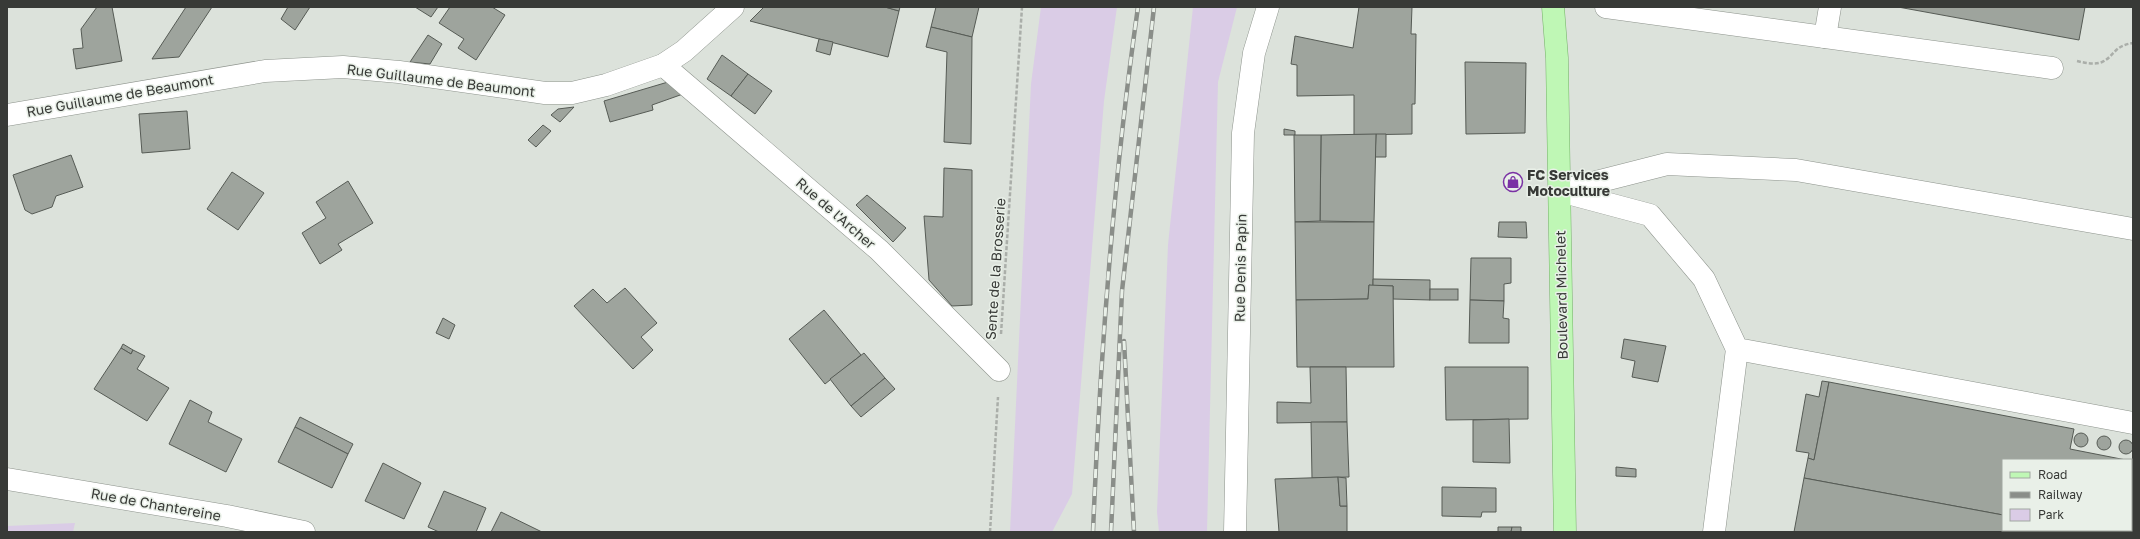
<svg xmlns="http://www.w3.org/2000/svg" width="2140" height="539" font-family="'Golos Text',sans-serif">
<style>
.green{fill:#dacce6}
.building{fill:#9ea49d;stroke:#565b55}
.lines{fill:none;stroke-linecap:round;stroke-linejoin:round}
.minor-casing{stroke:#8d938c;stroke-width:23}
.major-casing{stroke:#74b168;stroke-width:23}
.path{stroke:#aaaea9;stroke-width:2.5;stroke-dasharray:4 2;stroke-linecap:butt}
.minor{stroke:#fff;stroke-width:22}
.major{stroke:#bff7b5;stroke-width:22}
.rail-casing{stroke:#8a8e89;stroke-width:4.5}
.rail{stroke:#e9f0e8;stroke-width:3;stroke-dasharray:9;stroke-linecap:butt}
.labels{text-anchor:middle;dominant-baseline:central;stroke-width:3;stroke-linejoin:round;paint-order:stroke}
.street-label{font-size:14px;fill:#383a37;stroke:#e9f0e8}
.poi-label{font-size:14px;font-weight:bold;fill:#383a37;stroke:#e9f0e8;text-anchor:start}
</style>
<rect width="100%" height="100%" fill="#dce2db"/>
<!-- green -->
<g class="green">
<polygon points="1041,7 1117,7 1104,101 1072,494 1052,532 1010,532 1031,84"/>
<polygon points="1193,7 1237,7 1218,82 1207,532 1159,532 1157,512 1168,245"/>
<polygon points="75,523 73,532 7,532 7,526"/>
</g>
<!-- building -->
<g class="building">
<polygon points="97,7 112,7 122,61 76,69 73,49 83,48 81,29"/>
<polygon points="186,7 212,7 179,57 152,59"/>
<polygon points="288,7 310,7 295,30 281,19"/>
<polygon points="415,7 438,7 431,17"/>
<polygon points="450,7 492,7 505,15 476,60 458,48 464,39 439,23"/>
<polygon points="764,7 885,7 899,11 888,57 750,21"/>
<polygon points="885,7 900,7 899,11"/>
<polygon points="936,7 979,7 972,37 931,27"/>
<polygon points="1359,7 1412,7 1411,34 1416,34 1415,104 1412,104 1412,134 1354,135 1354,95 1297,96 1297,65 1291,64 1295,36 1353,48"/>
<polygon points="1898,7 2085,7 2079,40"/>
<polygon points="931,27 972,37 971,144 944,142 947,52 926,47"/>
<polygon points="428,35 442,44 430,64 410,62"/>
<polygon points="819,39 833,42 830,55 816,51"/>
<polygon points="722,55 748,74 731,96 707,79"/>
<polygon points="1465,62 1526,63 1525,133 1466,134"/>
<polygon points="748,74 772,91 755,114 731,96"/>
<polygon points="668,82 683,94 652,105 653,110 610,122 604,101"/>
<polygon points="574,107 560,122 551,115 558,109"/>
<polygon points="187,111 190,149 142,153 139,114"/>
<polygon points="543,125 551,131 536,147 528,140"/>
<polygon points="1284,129 1295,131 1295,135 1284,135"/>
<polygon points="1376,134 1386,134 1386,157 1375,157"/>
<polygon points="1376,134 1374,222 1320,221 1321,135"/>
<polygon points="1294,135 1321,135 1320,221 1295,222"/>
<polygon points="71,155 83,187 56,196 52,207 32,214 25,210 13,175"/>
<polygon points="944,168 972,170 972,305 952,306 929,280 924,216 943,217"/>
<polygon points="232,172 264,193 238,230 207,209"/>
<polygon points="348,181 373,223 338,244 342,250 320,264 302,233 326,218 316,202"/>
<polygon points="867,195 906,228 893,242 856,205"/>
<polygon points="1295,222 1374,222 1373,286 1369,285 1368,299 1296,300"/>
<polygon points="1499,222 1526,222 1527,238 1498,237"/>
<polygon points="1471,258 1511,258 1511,283 1504,284 1504,301 1470,300"/>
<polygon points="1373,279 1430,280 1430,300 1393,299 1393,286 1373,286"/>
<polygon points="1369,285 1393,286 1394,367 1297,367 1296,300 1368,299"/>
<polygon points="625,288 657,323 641,337 653,350 633,369 574,306 593,289 607,303"/>
<rect x="1430" y="289" width="28" height="11"/>
<polygon points="1470,300 1504,301 1503,318 1509,319 1509,343 1469,343"/>
<polygon points="824,310 861,355 825,384 789,339"/>
<polygon points="443,318 455,325 449,339 436,333"/>
<polygon points="1624,339 1666,346 1658,382 1632,377 1635,361 1621,358"/>
<polygon points="123,344 133,350 131,354 121,348"/>
<polygon points="121,348 131,354 133,350 145,356 137,369 169,388 147,421 94,389"/>
<polygon points="864,353 885,378 851,406 830,379"/>
<polygon points="1310,367 1346,367 1347,422 1277,423 1277,402 1311,403"/>
<polygon points="1445,367 1528,367 1528,419 1446,420"/>
<polygon points="885,378 895,389 861,417 851,406"/>
<polygon points="1822,381 1829,382 1814,460 1808,458 1809,453 1796,451 1806,394 1819,397"/>
<polygon points="1829,382 2074,429 2070,449 2126,460 2003,460 2003,515 1804,478 1808,458 1814,460"/>
<polygon points="190,400 212,412 208,422 242,439 226,472 169,444"/>
<polygon points="300,417 353,444 348,454 295,427"/>
<polygon points="1509,419 1510,463 1473,462 1473,420"/>
<polygon points="1311,422 1347,422 1349,477 1312,478"/>
<polygon points="295,427 348,454 332,488 278,462"/>
<circle cx="2081" cy="440" r="7"/>
<circle cx="2104" cy="443" r="7"/>
<circle cx="2126" cy="447" r="7"/>
<polygon points="2131,461 2133,461 2133,532 2094,532 2083,530 2131,530"/>
<polygon points="383,463 421,483 404,519 365,501"/>
<polygon points="1616,467 1636,469 1636,477 1616,476"/>
<polygon points="1338,477 1340,506 1347,506 1347,532 1279,532 1275,479"/>
<polygon points="1338,477 1346,478 1347,506 1340,506"/>
<polygon points="1804,478 2003,515 2003,530 2083,530 2094,532 1794,532"/>
<polygon points="1442,487 1496,488 1496,512 1482,512 1481,517 1442,516"/>
<polygon points="444,491 486,508 476,532 439,532 428,527"/>
<polygon points="501,512 542,532 491,532"/>
<polygon points="1498,527 1512,527 1511,532 1498,532"/>
<polygon points="1512,527 1521,527 1521,532 1511,532"/>
</g>
<g class="lines">
<!-- minor casing -->
<g class="minor-casing">
<g id="minor">
<polyline points="1606,7 2052,68"/>
<polyline points="1825,37 1830,7"/>
<polyline points="663,65 879,250 999,370"/>
<polyline points="7,115 265,71 343,67 399,72 545,93 572,93 606,85 663,65 684,51 733,7"/>
<polyline points="1560,191 1650,215 1704,279 1737,349 2133,423"/>
<polyline points="1561,191 1667,164 1796,170 2133,229"/>
<polyline points="7,479 227,516 304,532"/>
<polyline points="1235,532 1243,133 1254,53 1268,7"/>
<polyline points="1714,532 1737,349"/>
</g>
</g>
<!-- major casing -->
<g class="major-casing">
<polyline id="major" points="1553,7 1557,58 1565,532"/>
</g>
<!-- path -->
<g class="path">
<path d="M2077,61C2085,63 2094,65 2102,62C2115,56 2113,46 2133,43"/>
<polyline points="1001,334 1022,7"/>
<polyline points="990,532 998,397"/>
</g>
<!-- minor -->
<use href="#minor" class="minor"/>
<!-- major -->
<use href="#major" class="major"/>
<!-- rail casing -->
<g class="rail-casing">
<g id="rail">
<polyline points="1124,341 1134,532"/>
<path d="M1093,532C1100,356 1113,181 1138,7"/>
<polyline points="1111,532 1122,291 1154,7"/>
</g>
</g>
<!-- rail -->
<use href="#rail" class="rail"/>
</g>
<!-- icons -->
<defs>
<g id="shop-ring" transform="scale(1)"><circle r="9.5" fill="#e9f0e8" stroke="#7a31a4" stroke-width="1.5"/><path d="M-5-2.5h2.3a2.7 3.5 0 0 1 5.4 0H5L5.5 6h-11ZM-1.5-2.5h3a1.5 2.3 0 0 0-3 0Z" fill="#7a31a4"/></g>
</defs>
<g fill-rule="evenodd">
<use href="#shop-ring" x="1513" y="182"/>
</g>
<g class="labels">
<!-- street labels -->
<g class="street-label">
<text transform="translate(441 80) rotate(7)">Rue Guillaume de Beaumont</text>
<text transform="translate(120 95) rotate(-10)">Rue Guillaume de Beaumont</text>
<text transform="translate(836 213) rotate(41)">Rue de l'Archer</text>
<text transform="translate(1240 268) rotate(-89)">Rue Denis Papin</text>
<text transform="translate(995 269) rotate(-86)">Sente de la Brosserie</text>
<text transform="translate(1561 295) rotate(-91)">Boulevard Michelet</text>
<text transform="translate(156 504) rotate(10)">Rue de Chantereine</text>
</g>
<!-- poi labels -->
<g class="poi-label">
<text x="1527" y="174">FC Services<tspan x="1527" dy="16">Motoculture</tspan></text>
</g>
</g>
<!-- border -->
<rect width="2140" height="539" fill="none" stroke="#383a37" stroke-width="16"/>
<!-- legend -->
<rect x="2002" y="459" width="130" height="72" fill="#e9f0e8" stroke="#a2a7a1"/>
<rect x="2010" y="472" width="20" height="6" fill="#bff7b5" stroke="#a2a7a1"/>
<text x="2038" y="479" font-size="12" fill="#383a37">Road</text>
<rect x="2010" y="492" width="20" height="6" fill="#8a8e89" stroke="#a2a7a1"/>
<text x="2038" y="499" font-size="12" fill="#383a37">Railway</text>
<rect x="2010" y="509" width="20" height="12" fill="#dacce6" stroke="#a2a7a1"/>
<text x="2038" y="519" font-size="12" fill="#383a37">Park</text>
</svg>
